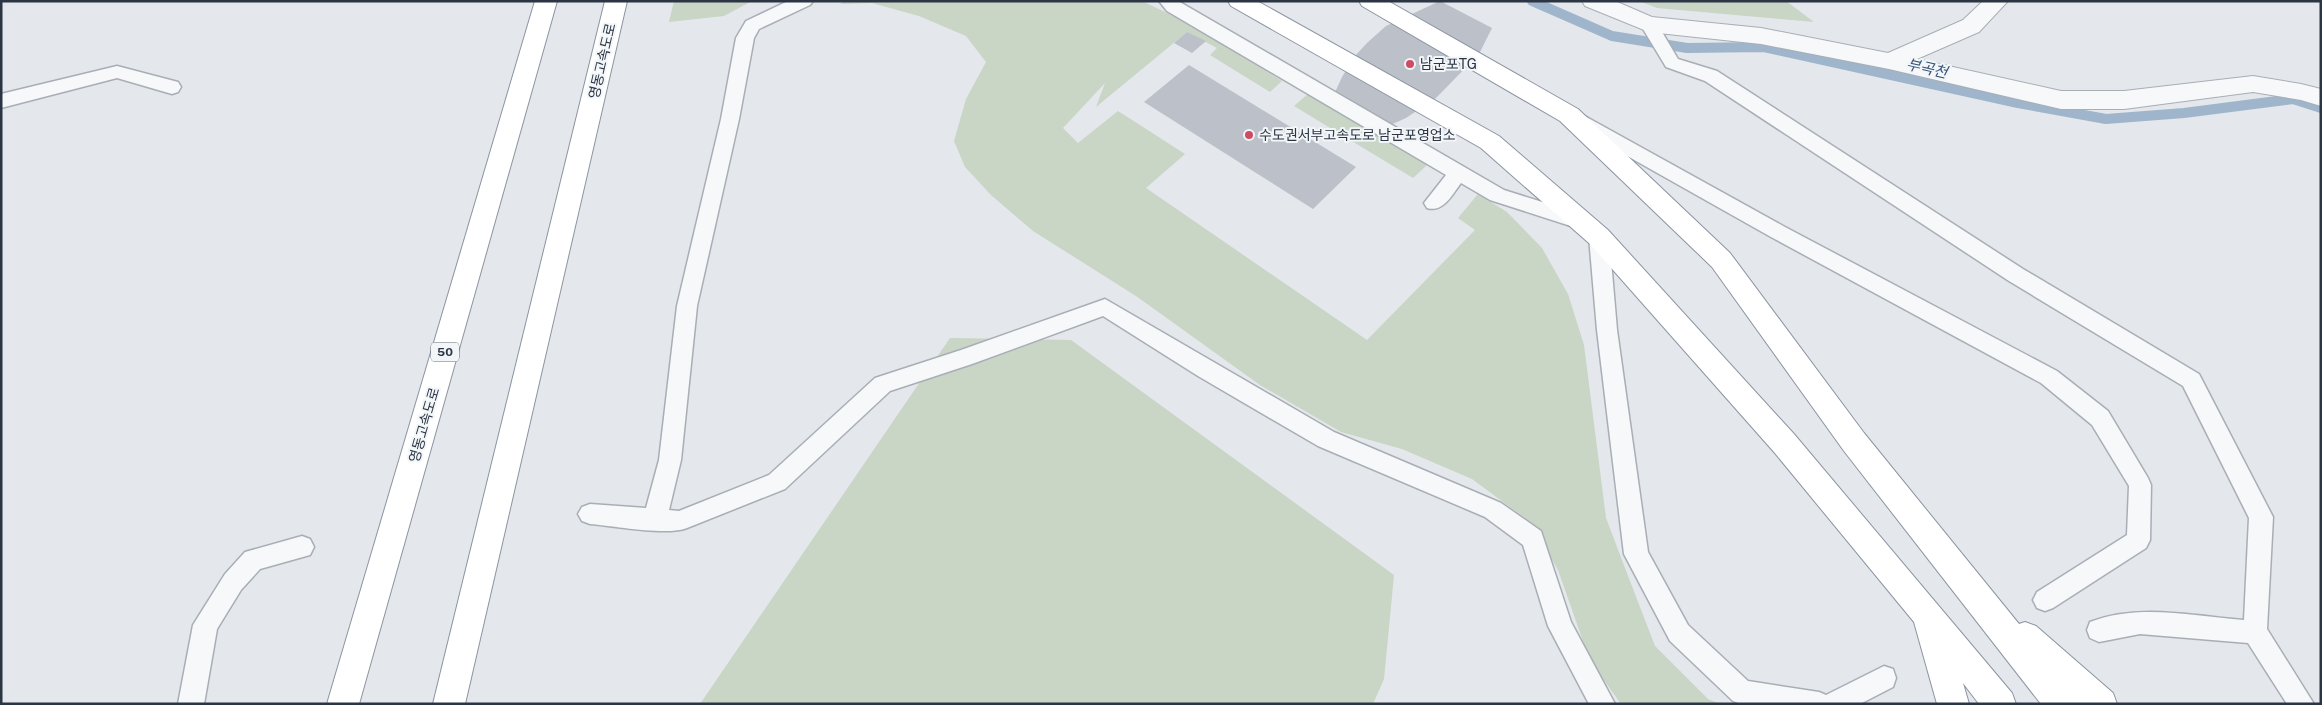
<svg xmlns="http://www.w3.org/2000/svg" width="2322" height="705" font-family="'Public Sans','Noto Sans KR',sans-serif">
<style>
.green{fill:#c9d5c5}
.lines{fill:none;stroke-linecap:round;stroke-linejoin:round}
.stream{stroke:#9fb5cb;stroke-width:10}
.building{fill:#bbc0c9}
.service-casing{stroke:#a9aeb6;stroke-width:3}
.minor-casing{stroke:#a9aeb6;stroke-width:2}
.motorway-casing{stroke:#8b94a2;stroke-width:2}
.service{fill:#f6f8fa;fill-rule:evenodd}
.minor{fill:#f6f8fa;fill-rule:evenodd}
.motorway{fill:#fff;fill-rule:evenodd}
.poi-dot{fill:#ce4b61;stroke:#f3f6f8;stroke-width:2}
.labels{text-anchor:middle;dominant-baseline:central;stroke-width:4;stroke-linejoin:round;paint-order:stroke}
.shield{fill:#f3f6f8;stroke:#676f7a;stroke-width:1}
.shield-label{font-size:12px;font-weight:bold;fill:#2b3544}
.street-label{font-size:14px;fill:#2b3544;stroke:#f3f6f8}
.poi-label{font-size:14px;fill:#2b3544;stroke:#f3f6f8;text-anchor:start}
.water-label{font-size:15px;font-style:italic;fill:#355478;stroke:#f3f6f8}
</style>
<rect width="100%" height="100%" fill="#e4e7eb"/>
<!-- green -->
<g class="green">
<polygon points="674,1 752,1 724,16 669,22"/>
<polygon points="845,1 1142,1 1192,25 1282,81 1270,92 1210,55 1217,48 1187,32 1096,107 1105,83 1063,128 1078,143 1118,111 1185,154 1146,188 1367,340 1475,230 1458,218 1478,194 1507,212 1542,248 1568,294 1584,345 1606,518 1628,576 1655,646 1708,699 1720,704 1621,704 1590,661 1558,570 1529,521 1472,479 1402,449 1341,432 1260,385 1136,296 1033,231 991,195 965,167 954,141 966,99 986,62 966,36 919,16 872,3 840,4"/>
<polygon points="1639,1 1786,1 1814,22 1657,8"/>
<polygon points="1308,94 1427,165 1413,178 1294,106"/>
<polygon points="950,338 1071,340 1394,575 1384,679 1373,704 700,704"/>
</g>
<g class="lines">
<!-- stream -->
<polyline class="stream" points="1532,1 1612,36 1687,48 1764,47 2018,103 2106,119 2184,113 2293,99 2321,108"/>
</g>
<!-- building -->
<g class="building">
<polygon points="1440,1 1492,28 1479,54 1436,98 1406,118 1386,127 1332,99 1342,77 1355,56 1367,43 1386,26"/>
<polygon points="1187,32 1206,41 1192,53 1174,43"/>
<polygon points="1189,65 1356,167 1313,209 1144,102"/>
</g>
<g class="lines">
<!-- service casing -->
<g class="service-casing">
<g id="service">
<path d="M788,1H813L810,5L759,29L754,38L739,119L697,306L681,460L669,510L679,511L769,475L875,378L961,350L1105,299L1334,432L1501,503L1541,531L1571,622L1615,704H1589L1548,626L1523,545L1485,517L1318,446L1198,376L1103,316L972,364L890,391L785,489L687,528C667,536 614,526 590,524L582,521L578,514L582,507L590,504L646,508L659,460L677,306L721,119L736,38L746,21Z"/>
<path d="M1159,1H1178L1504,190L1590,217L1593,222L1590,227L1583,230L1490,200L1461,183C1452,195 1443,213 1427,208L1424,203L1446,175L1167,11Z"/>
<path d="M1649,18L1655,20L1678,59L1717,71L2023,269L2199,374L2273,517L2267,629L2314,704H2287L2248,643L2140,634L2099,642L2090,638L2087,630L2090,622C2138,603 2194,616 2244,620L2249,518L2183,386L2009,281L1705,81L1666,67L1640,24L1643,20Z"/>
<polygon points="117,66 178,82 181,87 178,92 172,94 117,78 1,108 1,94"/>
<polygon points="1581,114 1785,227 2057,371 2108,411 2148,478 2151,485 2150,540 2146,548 2053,608 2045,611 2037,608 2033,600 2037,592 2127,535 2129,486 2092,425 2041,383 1771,237 1574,126 1572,121 1574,116"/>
<polygon points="1599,229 1606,232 1609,237 1617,330 1648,552 1688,625 1748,681 1819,692 1826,695 1884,666 1893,669 1896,678 1893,687 1860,704 1741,704 1733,701 1670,641 1624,554 1597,330 1589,237 1592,232"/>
<polygon points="302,536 310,539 314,547 310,555 260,569 241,590 217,629 204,704 178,704 193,625 225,574 245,552"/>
</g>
</g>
<!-- minor casing -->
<g class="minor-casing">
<polygon id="minor" points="1582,1 1615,1 1652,17 1761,28 1888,53 1963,20 1983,1 2008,1 1979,32 1917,59 2061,91 2124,91 2253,76 2301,84 2321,89 2321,106 2301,100 2253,92 2124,109 2061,109 1889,69 1761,44 1649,32 1585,6"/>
</g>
<!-- motorway casing -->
<g class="motorway-casing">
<g id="motorway">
<polygon points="535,1 557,1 359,704 327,704"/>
<polygon points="605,1 627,1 465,704 433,704"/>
<polygon points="1228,1 1257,1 1499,136 1608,230 1794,434 2012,693 2016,704 1979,704 1963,683 1969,704 1937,704 1914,622 1774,452 1590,244 1481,148 1231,6"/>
<polygon points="1359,1 1388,1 1578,109 1730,253 1864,433 2019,624 2025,622 2036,626 2113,693 2117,704 2041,704 1844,451 1712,267 1560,121 1362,6"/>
</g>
</g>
<!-- service -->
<use href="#service" class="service"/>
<!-- minor -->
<use href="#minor" class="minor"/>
<!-- motorway -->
<use href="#motorway" class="motorway"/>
</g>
<!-- markers -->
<g class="poi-dot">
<circle cx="1410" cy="64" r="5"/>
<circle cx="1249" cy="135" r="5"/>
</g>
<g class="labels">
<!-- shield labels -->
<rect class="shield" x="431" y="342.5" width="28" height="19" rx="4"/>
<g class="shield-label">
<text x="445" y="352">50</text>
</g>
<!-- street labels -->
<g class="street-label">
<text transform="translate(602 61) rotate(-77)">영동고속도로</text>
<text transform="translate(424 425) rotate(-74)">영동고속도로</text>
</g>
<!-- poi labels -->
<g class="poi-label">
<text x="1420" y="64">남군포TG</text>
<text x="1259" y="135">수도권서부고속도로 남군포영업소</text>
</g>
<!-- water labels -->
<g class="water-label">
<text transform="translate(1927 68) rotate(13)">부곡천</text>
</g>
</g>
<!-- border -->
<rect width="2322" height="705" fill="none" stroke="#2b3544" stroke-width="5"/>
</svg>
